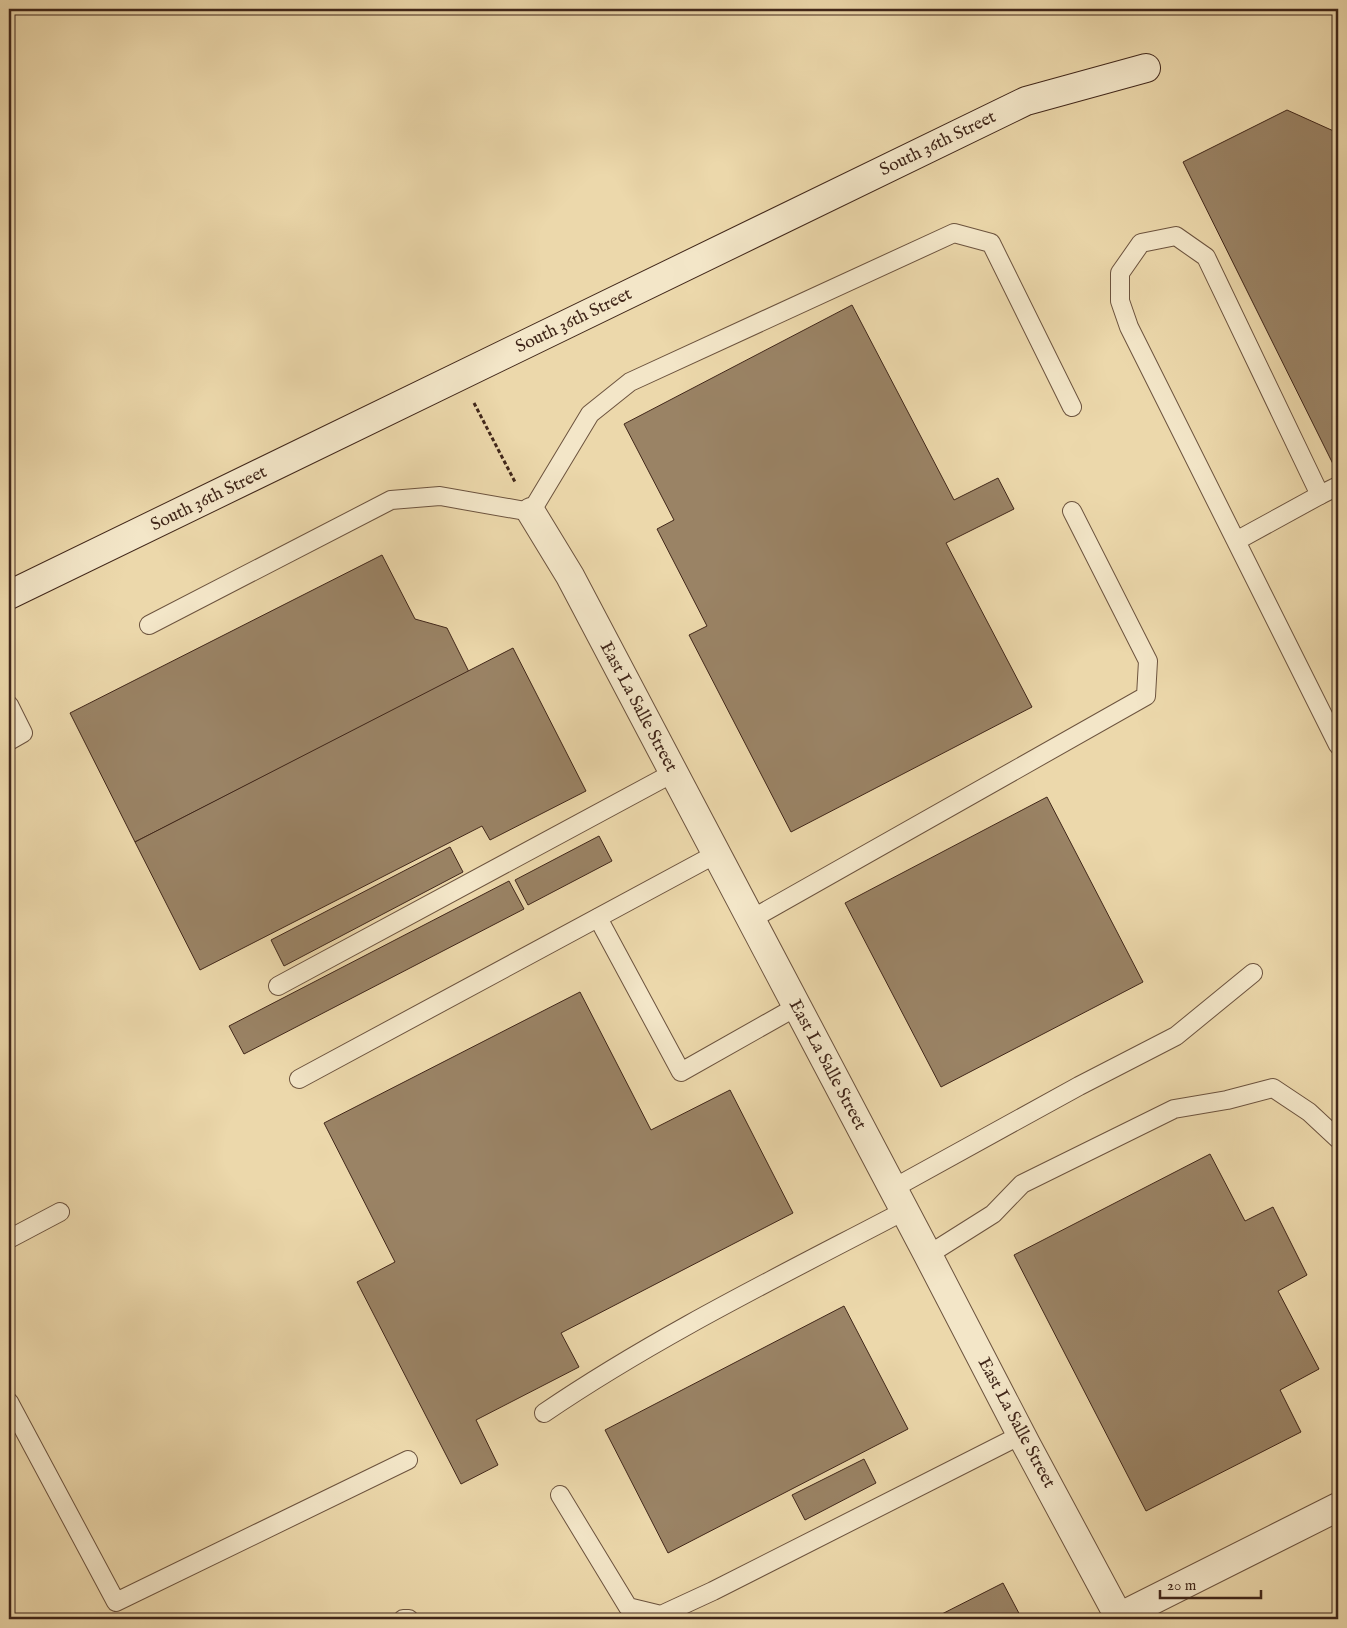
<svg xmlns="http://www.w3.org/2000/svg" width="1347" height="1628" font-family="'IM FELL English',serif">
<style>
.building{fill:#9a8365;stroke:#41271a}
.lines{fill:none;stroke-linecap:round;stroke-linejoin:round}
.lane-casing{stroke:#6c533e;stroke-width:20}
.street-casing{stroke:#6c533e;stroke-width:30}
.secondary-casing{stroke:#41271a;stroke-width:30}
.path{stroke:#41271a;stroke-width:3;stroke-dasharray:4 2.5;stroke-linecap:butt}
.lane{stroke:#f3e6c8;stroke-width:18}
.street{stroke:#f3e6c8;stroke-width:28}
.secondary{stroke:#f3e6c8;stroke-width:28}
.labels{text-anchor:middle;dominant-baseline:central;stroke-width:4;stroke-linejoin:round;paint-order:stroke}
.street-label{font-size:18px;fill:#41271a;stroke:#f3e6c8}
</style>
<rect width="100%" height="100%" fill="#ecd8ab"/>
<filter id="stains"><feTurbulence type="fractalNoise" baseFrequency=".004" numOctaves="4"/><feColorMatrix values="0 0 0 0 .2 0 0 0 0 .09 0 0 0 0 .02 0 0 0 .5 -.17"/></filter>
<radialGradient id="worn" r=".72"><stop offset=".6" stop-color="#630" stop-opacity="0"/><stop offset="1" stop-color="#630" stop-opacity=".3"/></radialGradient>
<!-- building -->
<g class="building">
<polygon points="1287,110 1338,133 1338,467 1335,468 1183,162"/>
<polygon points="852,305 954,500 998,478 1014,509 946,543 1032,707 791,832 689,635 707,626 657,529 674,520 624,424"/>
<polygon points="382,555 415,619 447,628 469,672 135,842 70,713"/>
<polygon points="513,648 586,791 490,840 482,826 200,970 135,842"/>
<polygon points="1047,797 1143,982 941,1087 845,903"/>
<polygon points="599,836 612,861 528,905 515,880"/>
<polygon points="450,847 463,872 284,966 271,940"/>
<polygon points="509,881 524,909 244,1054 229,1026"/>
<polygon points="580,992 651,1130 730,1090 793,1213 561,1333 579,1367 476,1420 498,1465 461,1484 357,1282 395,1262 324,1123"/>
<polygon points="1210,1154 1245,1221 1273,1207 1307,1275 1278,1291 1319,1369 1280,1390 1301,1432 1146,1511 1014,1255"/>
<polygon points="844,1306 908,1429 668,1553 605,1430"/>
<polygon points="864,1459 876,1483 805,1520 792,1495"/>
<polygon points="1003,1583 1022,1619 932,1619"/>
</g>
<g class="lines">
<!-- lane casing -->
<g class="lane-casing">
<g id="lane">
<polyline points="1320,495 1338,486"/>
<polyline points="1236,541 1320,495 1206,257 1176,236 1141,243 1120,273 1120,301 1129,327 1338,745"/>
<polyline points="149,625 391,500 440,496 531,512 590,414 630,382 954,233 991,243 1072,407"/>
<polyline points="9,705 23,733 9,741"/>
<polyline points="598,918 681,1072 796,1007"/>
<polyline points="750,920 1146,696 1148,661 1072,511"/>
<polyline points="278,986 673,773"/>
<polyline points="299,1079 716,854"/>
<polyline points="892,1189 1079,1086 1176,1036 1253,973"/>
<polyline points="9,1239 60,1212"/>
<polyline points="928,1255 993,1214 1022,1184 1174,1109 1227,1100 1273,1088 1309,1112 1338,1139"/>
<polyline points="9,1402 116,1602 408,1460"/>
<path d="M544,1413C657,1336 782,1275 904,1211"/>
<polyline points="560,1495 628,1607 661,1615 713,1591 1021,1435"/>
<polyline points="403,1619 409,1619"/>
</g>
</g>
<!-- street casing -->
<g class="street-casing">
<g id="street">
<polyline points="531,512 570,576 928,1255 1026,1444 1120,1619"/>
<polyline points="1119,1617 1338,1507"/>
</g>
</g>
<!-- secondary casing -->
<g class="secondary-casing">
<polyline id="secondary" points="9,595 1026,101 1146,68"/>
</g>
<!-- path -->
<polyline class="path" points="474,403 515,482"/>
<!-- lane -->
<use href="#lane" class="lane"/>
<!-- street -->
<use href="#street" class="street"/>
<!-- secondary -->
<use href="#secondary" class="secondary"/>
</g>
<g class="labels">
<!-- street labels -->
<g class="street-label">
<text transform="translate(938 144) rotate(-26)">South 36th Street</text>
<text transform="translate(574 321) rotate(-26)">South 36th Street</text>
<text transform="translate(209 499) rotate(-26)">South 36th Street</text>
<text transform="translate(638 707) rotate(62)">East La Salle Street</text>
<text transform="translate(827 1065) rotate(62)">East La Salle Street</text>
<text transform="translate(1016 1423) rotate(62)">East La Salle Street</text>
</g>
</g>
<!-- margin -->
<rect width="1347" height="1628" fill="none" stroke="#ecd8ab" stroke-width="30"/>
<rect x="10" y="10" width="1327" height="1608" fill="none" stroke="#41271a" stroke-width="2.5"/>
<rect x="15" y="15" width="1317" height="1598" fill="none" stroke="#41271a"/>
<!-- scale -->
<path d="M1160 1590v8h101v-8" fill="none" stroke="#41271a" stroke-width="2.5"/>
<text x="1167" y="1590" font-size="15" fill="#41271a" stroke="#f3e6c8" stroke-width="4" paint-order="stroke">20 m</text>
<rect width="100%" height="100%" filter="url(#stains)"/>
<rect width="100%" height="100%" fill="url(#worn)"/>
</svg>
